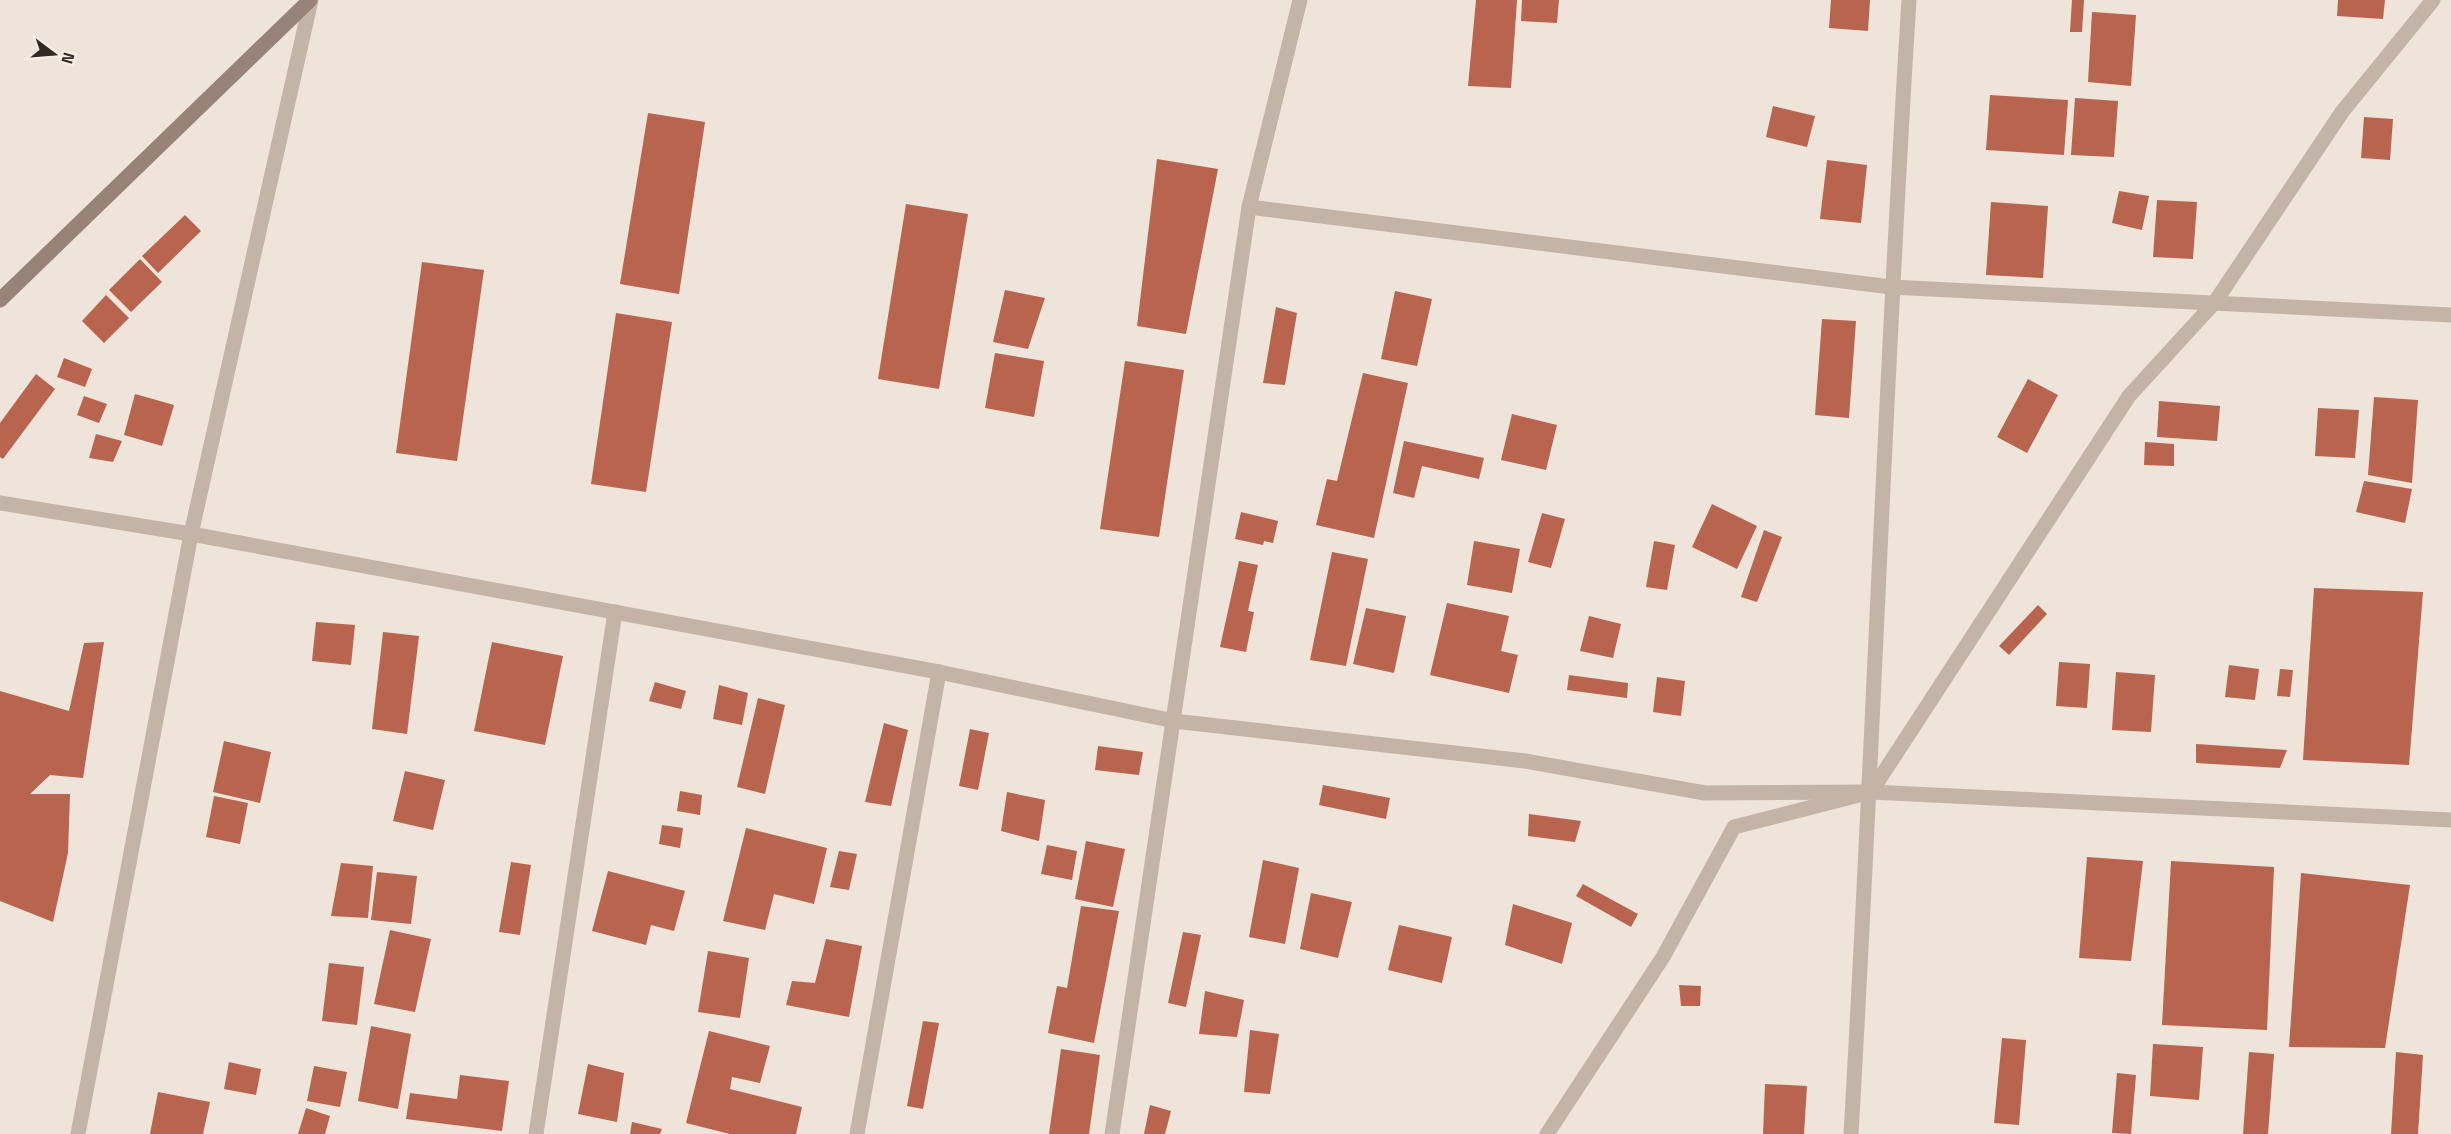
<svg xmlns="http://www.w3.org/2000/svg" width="2451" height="1134" font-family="'Titillium Web',sans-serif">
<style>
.building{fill:#b8644e}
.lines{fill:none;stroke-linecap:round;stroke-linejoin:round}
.minor{stroke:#c4b4a7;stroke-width:15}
.tertiary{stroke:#c4b4a7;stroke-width:15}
.secondary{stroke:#988379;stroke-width:15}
</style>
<rect width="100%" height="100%" fill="#eee4da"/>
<!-- building -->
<g class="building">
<polygon points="1476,0 1517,0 1511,88 1468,86"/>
<polygon points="1522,0 1559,0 1557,23 1521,21"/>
<polygon points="1831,0 1870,0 1868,31 1829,28"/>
<polygon points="2072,0 2084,0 2082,32 2070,32"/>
<polygon points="2338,0 2385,0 2383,19 2337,16"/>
<polygon points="2092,12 2136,15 2131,86 2088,82"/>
<polygon points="1990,95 2068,100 2064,155 1986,150"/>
<polygon points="2075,98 2118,101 2114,157 2071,155"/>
<polygon points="1773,106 1815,116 1807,147 1766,137"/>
<polygon points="648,113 705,122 679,294 620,284"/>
<polygon points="2364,117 2393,119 2390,160 2361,158"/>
<polygon points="1157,159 1218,169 1186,334 1137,326"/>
<polygon points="1827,160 1867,165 1861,223 1820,219"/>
<polygon points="2119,191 2149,196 2142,230 2112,223"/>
<polygon points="2157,200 2197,202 2193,259 2153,257"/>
<polygon points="1991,202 2048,206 2043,278 1986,275"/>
<polygon points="906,204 968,214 939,389 878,379"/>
<polygon points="185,215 201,231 158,273 142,256"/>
<polygon points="140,259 162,282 131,312 109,290"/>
<polygon points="422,262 484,270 457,461 396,453"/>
<polygon points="1005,290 1045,298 1028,349 993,342"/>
<polygon points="1395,291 1432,299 1417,366 1381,359"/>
<polygon points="106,295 129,318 104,343 82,321"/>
<polygon points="1276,307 1297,313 1285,385 1263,383"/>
<polygon points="616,313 672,322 646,492 591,484"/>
<polygon points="1822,319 1856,321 1849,418 1815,415"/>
<polygon points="995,353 1044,361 1034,417 985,408"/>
<polygon points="64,358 92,369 85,387 57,377"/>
<polygon points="1125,361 1184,370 1159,537 1100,529"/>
<polygon points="1363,373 1408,383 1374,538 1316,525 1327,479 1337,481"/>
<polygon points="36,374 55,389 3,459 0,457 0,423"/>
<polygon points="2028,379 2058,395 2027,453 1997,437"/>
<polygon points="135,394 174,405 162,446 124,435"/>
<polygon points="84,396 107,404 99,423 77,415"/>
<polygon points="2374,397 2418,400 2412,483 2368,475"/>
<polygon points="2159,401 2220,406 2217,441 2157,437"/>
<polygon points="2318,408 2359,410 2355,458 2315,456"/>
<polygon points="1512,414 1557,425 1546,470 1501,460"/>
<polygon points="96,434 122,441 113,462 89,458"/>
<polygon points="1404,441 1484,458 1479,479 1422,466 1414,498 1393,493"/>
<polygon points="2145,442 2174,444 2174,466 2144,465"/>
<polygon points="2364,481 2412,489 2405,523 2356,512"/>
<polygon points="1712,504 1757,526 1737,569 1692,547"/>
<polygon points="1241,512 1278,521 1273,543 1264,541 1263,545 1235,539"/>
<polygon points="1542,513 1565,519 1551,568 1528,562"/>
<polygon points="1764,530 1782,537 1757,602 1741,597"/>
<polygon points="1474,541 1520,549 1512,593 1467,585"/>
<polygon points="1654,541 1675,545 1667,590 1646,587"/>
<polygon points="1332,552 1368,559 1346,666 1310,660"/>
<polygon points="1239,561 1258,565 1248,611 1254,612 1246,652 1220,647"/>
<polygon points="2314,588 2423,592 2409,765 2303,760"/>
<polygon points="1447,603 1509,616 1501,651 1518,655 1509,693 1430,675"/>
<polygon points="2038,605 2047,614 2009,655 1999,646"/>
<polygon points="1366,608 1406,616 1394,673 1353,664"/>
<polygon points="1589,616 1621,624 1613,658 1580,651"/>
<polygon points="316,622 355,625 351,665 312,661"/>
<polygon points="383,632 419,636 407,734 372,729"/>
<polygon points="104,642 83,778 50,775 30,794 70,794 68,853 53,922 0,901 0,691 69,711 84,643"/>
<polygon points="492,642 563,656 545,745 474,731"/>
<polygon points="2059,662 2090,664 2087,708 2056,706"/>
<polygon points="2229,665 2259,669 2255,700 2225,697"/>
<polygon points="2280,669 2293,670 2290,697 2277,696"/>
<polygon points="2116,672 2155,675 2151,732 2112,730"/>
<polygon points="1569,675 1628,683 1627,698 1567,690"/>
<polygon points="1657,677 1685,681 1681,716 1653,712"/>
<polygon points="655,682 686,691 681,709 649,701"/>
<polygon points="719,685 748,693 742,725 713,719"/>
<polygon points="758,698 785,705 765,794 737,787"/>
<polygon points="884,723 908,730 891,806 865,802"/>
<polygon points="970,729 989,733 978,790 959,786"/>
<polygon points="224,741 271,752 260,803 213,792"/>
<polygon points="2196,744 2287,750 2280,768 2196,763"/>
<polygon points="1098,746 1143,752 1139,775 1095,770"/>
<polygon points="405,771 445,780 433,830 393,821"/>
<polygon points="1323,785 1390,798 1386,819 1319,805"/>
<polygon points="680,791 702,795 700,815 677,811"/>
<polygon points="1007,792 1045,800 1039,841 1001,831"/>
<polygon points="214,796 248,803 240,844 206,837"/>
<polygon points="1529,814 1581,821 1575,842 1528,836"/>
<polygon points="662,825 683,828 680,848 659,844"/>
<polygon points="746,828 827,848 814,904 774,894 765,930 723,921"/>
<polygon points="1086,841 1125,849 1113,907 1075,899"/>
<polygon points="1047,845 1077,851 1072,880 1041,874"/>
<polygon points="839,851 857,854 849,890 830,887"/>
<polygon points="2087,857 2143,861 2131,961 2079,958"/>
<polygon points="1263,860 1299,868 1285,944 1249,937"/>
<polygon points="2171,861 2274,867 2267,1030 2162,1025"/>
<polygon points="511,862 531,865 520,935 499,932"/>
<polygon points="341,863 373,866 368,918 331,916"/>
<polygon points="608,871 685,891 674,931 651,925 646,945 592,931"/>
<polygon points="377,872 417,876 411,924 371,920"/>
<polygon points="2301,873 2410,885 2385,1048 2289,1047"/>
<polygon points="1583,884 1638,914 1631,927 1576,896"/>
<polygon points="1311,893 1352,902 1338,958 1300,949"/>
<polygon points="1513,904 1572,923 1562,964 1505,945"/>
<polygon points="1081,906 1119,911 1094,1043 1048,1033 1057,986 1067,988"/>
<polygon points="1399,925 1452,937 1442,983 1388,970"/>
<polygon points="390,930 431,939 415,1012 374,1004"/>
<polygon points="1183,932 1201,935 1186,1007 1168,1003"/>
<polygon points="826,939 862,946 849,1017 786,1005 792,981 815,983"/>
<polygon points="708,951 749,958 740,1018 698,1012"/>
<polygon points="329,963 364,967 357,1025 322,1021"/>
<polygon points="1679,985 1701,986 1700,1006 1681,1006"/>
<polygon points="1205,991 1244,1000 1237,1037 1199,1034"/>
<polygon points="923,1021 939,1023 923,1109 907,1106"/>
<polygon points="371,1026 411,1034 398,1109 358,1101"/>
<polygon points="1250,1030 1279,1034 1270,1094 1244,1092"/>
<polygon points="709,1031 770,1046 760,1083 732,1077 730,1089 802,1107 796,1134 730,1134 686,1123"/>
<polygon points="2002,1038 2026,1040 2019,1125 1994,1123"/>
<polygon points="2153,1044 2203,1047 2199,1100 2150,1096"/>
<polygon points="1061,1049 1100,1055 1089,1134 1049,1134"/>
<polygon points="2249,1052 2274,1054 2268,1134 2243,1134"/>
<polygon points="2396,1052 2423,1055 2418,1134 2391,1134"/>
<polygon points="229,1062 261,1069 256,1095 224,1089"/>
<polygon points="588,1064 624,1073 617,1122 578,1114"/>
<polygon points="314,1066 347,1072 340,1107 307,1101"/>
<polygon points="2117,1073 2136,1075 2131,1134 2112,1133"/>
<polygon points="460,1075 509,1081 502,1131 406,1119 410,1093 457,1099"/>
<polygon points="1765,1084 1807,1086 1804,1134 1763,1134"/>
<polygon points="158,1092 210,1102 203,1134 150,1134"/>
<polygon points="1150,1105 1171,1111 1165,1134 1144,1134"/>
<polygon points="306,1108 330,1116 325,1134 298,1134"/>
<polygon points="632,1122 662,1129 660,1134 630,1134"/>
</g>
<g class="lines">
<!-- minor -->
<g class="minor">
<polyline points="1249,207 1891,287 2451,315"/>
<polyline points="78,1134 191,534 311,0"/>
<polyline points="536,1134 615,612"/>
<polyline points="857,1134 939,672"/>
<polyline points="1112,1134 1249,207 1300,0"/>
<polyline points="1547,1134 1663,957 1734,827 1871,792 2129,396 2215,302 2342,112 2433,0"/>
<path d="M1851,1134C1873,756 1885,378 1909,0"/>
</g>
<!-- tertiary -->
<polyline class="tertiary" points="0,503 191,534 939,672 1174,721 1525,761 1705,793 1871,792 2451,820"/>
<!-- secondary -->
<polyline class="secondary" points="0,300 310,0"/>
</g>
<!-- north arrow -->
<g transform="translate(54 54) rotate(106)" stroke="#f6eee5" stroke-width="4.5" paint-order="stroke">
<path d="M0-4.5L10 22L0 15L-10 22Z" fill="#322a27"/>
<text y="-9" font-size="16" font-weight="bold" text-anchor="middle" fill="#322a27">N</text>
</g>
</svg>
